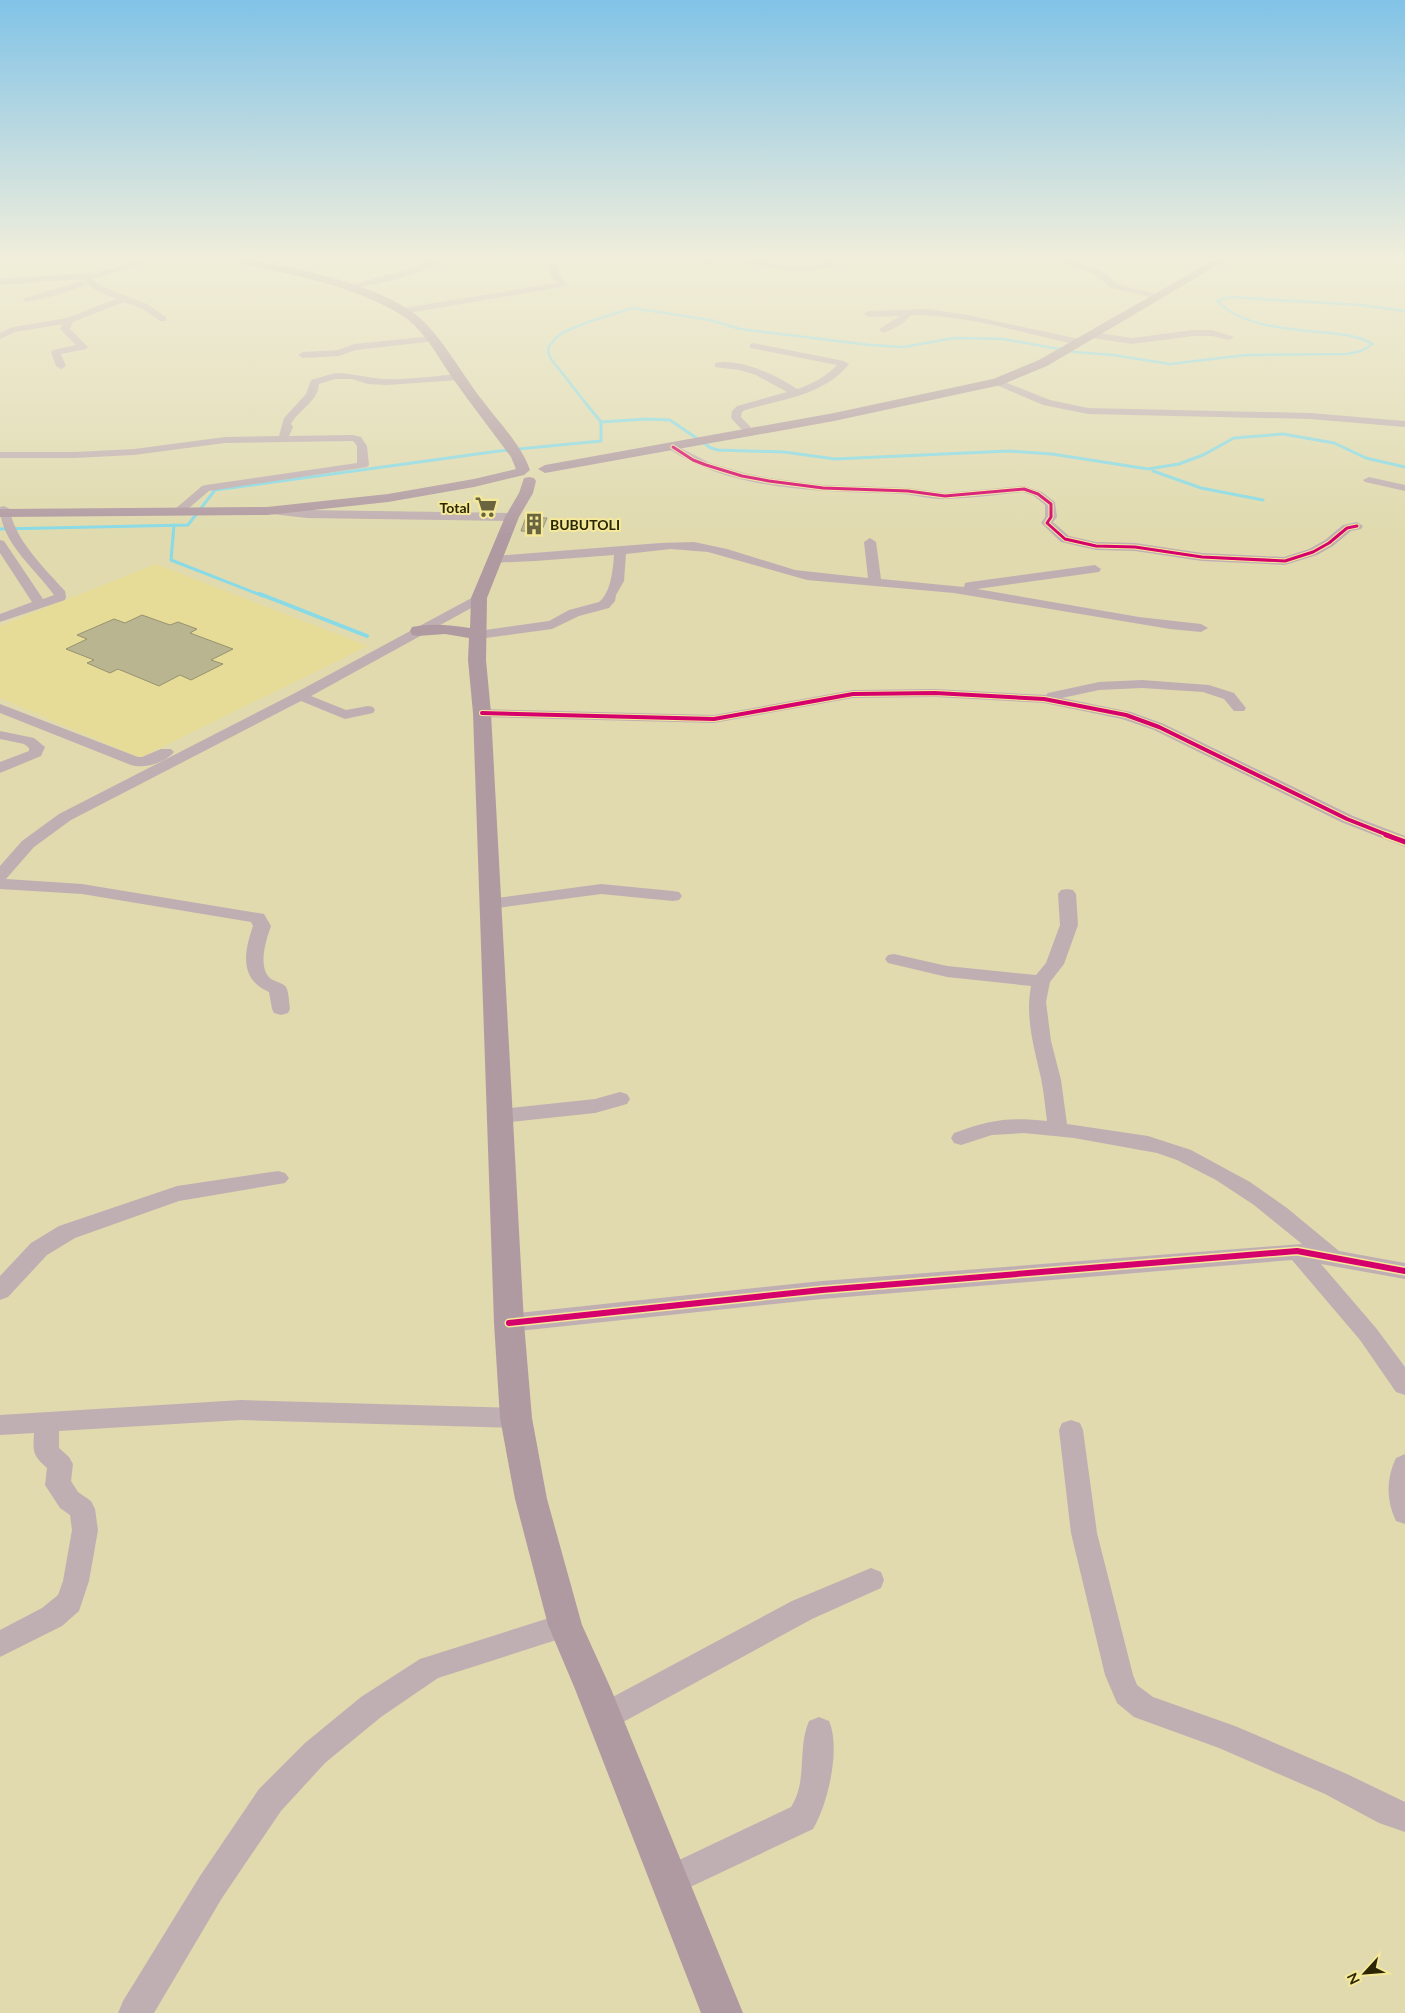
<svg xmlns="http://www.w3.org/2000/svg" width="1405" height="2013" font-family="Lato,sans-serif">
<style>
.built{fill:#e6dc97}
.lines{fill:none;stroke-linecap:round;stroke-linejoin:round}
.stream-far2{stroke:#87dae6;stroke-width:2.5}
.stream-far1{stroke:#87dae6;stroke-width:3}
.stream{stroke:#87dae6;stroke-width:4}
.building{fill:#bab591;stroke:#98936f}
.minor{fill:#c0afb2;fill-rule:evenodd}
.major{fill:#b09aa2;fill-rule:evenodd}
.cycleway-far3-casing{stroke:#f5e999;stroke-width:5}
.cycleway-far2-casing{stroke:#f5e999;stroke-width:6}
.cycleway-far1-casing{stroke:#f5e999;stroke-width:8}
.cycleway-casing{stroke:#f5e999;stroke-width:9}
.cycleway-far3{stroke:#d6006c;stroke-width:3}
.cycleway-far2{stroke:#d6006c;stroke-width:4}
.cycleway-far1{stroke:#d6006c;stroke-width:5}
.cycleway{stroke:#d6006c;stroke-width:6}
.labels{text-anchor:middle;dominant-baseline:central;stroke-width:4;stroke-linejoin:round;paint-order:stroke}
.far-poi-label{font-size:14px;font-weight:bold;fill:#2b2604;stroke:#f5e999;text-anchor:end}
</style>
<rect width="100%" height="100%" fill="#e0daae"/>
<!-- built -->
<polygon class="built" points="156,564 368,646 140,758 0,698 0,626"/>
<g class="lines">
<!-- stream-far2 -->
<path class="stream-far2" d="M588,406L551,359L548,352L549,346L556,338L564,332L588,322L632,308L710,320L740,329L870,345L904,347L954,338L1003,339L1075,352L1113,355L1170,364L1246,355L1347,354L1361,351L1373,344C1359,336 1345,335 1329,333C1295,330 1241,327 1217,301L1229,297L1360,305L1405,311"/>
<!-- stream-far1 -->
<g class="stream-far1">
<polyline points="587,405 601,422"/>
<polyline points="1153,471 1201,488 1263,500"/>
<polyline points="174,525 171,560 263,596"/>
<polyline points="0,529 188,525 215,490 499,451 601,441 601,422 646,419 670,420 711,448 718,450 784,452 835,459 1009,451 1052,454 1148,469 1179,464 1203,455 1234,438 1283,434 1334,443 1366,458 1405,467"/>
</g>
<!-- stream -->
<polyline class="stream" points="260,594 367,636"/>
</g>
<!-- building -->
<g class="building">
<polygon points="526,517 547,518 541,532 521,531"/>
<polygon points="142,615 170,625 178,622 197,629 190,633 233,649 211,660 223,664 191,680 180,675 159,686 118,669 110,673 87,663 94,660 66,649 87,639 77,635 114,619 125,623"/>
</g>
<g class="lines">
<!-- minor -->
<g class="minor">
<polygon points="151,256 162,256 101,277 91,278 101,286 147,304 166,317 166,321 160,321 141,308 124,302 73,322 70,329 88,347 86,349 61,354 66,366 61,369 56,366 51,352 53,350 76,345 60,329 63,324 15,332 0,339 0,333 13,327 67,318 116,299 95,290 82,279 0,285 0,279 97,273"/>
<polygon points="285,256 294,256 276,267 269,265"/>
<path d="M438,256H447C425,276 380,283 351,289L347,286L407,270Z"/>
<polygon points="505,256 644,258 648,260 644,262 557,261 558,274 566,283 562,287 403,314 399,311 403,308 557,283 550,275 549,261 509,258"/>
<polygon points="713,256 723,256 708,265 701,263"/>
<path d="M724,256C752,253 780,270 810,266C823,264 834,255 847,256C821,279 781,271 750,264C742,262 730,261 724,256Z"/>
<polygon points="1046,256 1057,256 1102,271 1117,284 1163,296 1159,299 1111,288 1096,275"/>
<polygon points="81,281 85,284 84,286 54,296 26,302 22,299"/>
<path d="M929,309L967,315L1079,339L1084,342L1079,345C1028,334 962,314 911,315L902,324L884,333L879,330L881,328L900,316L868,317L864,314L868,311Z"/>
<polygon points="1193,330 1212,330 1234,337 1229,340 1212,336 1193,336 1132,344 1092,338 1087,335 1092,332 1132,338"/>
<polygon points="433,336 438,339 436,341 356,350 339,356 303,358 298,355 303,352 338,350 354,344"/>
<path d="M753,343L844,361L849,364C825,395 780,400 745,410L742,412L741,417L756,433L751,436L747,435L731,418L732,411L737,406L787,392L756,375L739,370L715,367V363C740,358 776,375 797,389C811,385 827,376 837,365L750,348V344Z"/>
<path d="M335,373C352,373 367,378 385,379C409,380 434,376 458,374L463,377L458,380L387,385L368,384L352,379H335L319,384C318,402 299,409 291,424L293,427L289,436L353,435L361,437L367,446L369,465L367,467L209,491L183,513H175L173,511L175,509L202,486L206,485L357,463V446L353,441L225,443L134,455L74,458H0V452H74L134,449L225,437L279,436L284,418L306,394L311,380Z"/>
<polygon points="997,379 1050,400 1088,408 1310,413 1405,421 1405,427 1310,419 1088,414 1043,405 994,384 994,380"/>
<path d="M673,444L710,463L744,473L769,478L823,485L908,488L945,493L1024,486L1042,492L1055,502L1057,517L1053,522L1069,536L1096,542L1135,543L1202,553L1284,557L1309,549L1325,540L1343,525L1357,522L1363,526L1361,529L1351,531L1333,546L1317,555L1285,565L1202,561L1135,551L1096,550L1061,542L1041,523L1045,517V505L1034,496L1023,492C998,495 972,498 947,499C932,500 917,495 902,494C824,491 736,493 669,449L668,447L669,445Z"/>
<polygon points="1369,477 1405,485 1405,491 1365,482 1363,480"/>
<path d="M4,506L10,509C13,538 46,570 65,591L66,597L65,600L0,622V614L32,602L0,553V540L4,541L43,599L54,595C35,568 0,542 0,507Z"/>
<polygon points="267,507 307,510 512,513 518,517 512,521 307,518 263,513 261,511 263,509"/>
<path d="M870,538L876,542L881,579L964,587L965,583L970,582L1095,565L1101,569L1099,572L977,589L1139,617L1201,624L1208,628L1201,632L1170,629L954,593L807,580L708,552L671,549L626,554L624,581L616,595L615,601L609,608L579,616L552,629L478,639L471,635L478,631L549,621L569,610L599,602C611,593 613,569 614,555L535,561L490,563L488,560L490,557L494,556L660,543L694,542L727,549L795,570L868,578L864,542Z"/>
<path d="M479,594L485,598L484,601L311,696L346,710L368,706L373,707L375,710L373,713L345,719L301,701L71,820L34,847L6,879L82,884L264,914L271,926C266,940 257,968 271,979C276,982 285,983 287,989C289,995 289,1003 290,1009L288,1013L281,1015L274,1013L272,1009L269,992C239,979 244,952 253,926L251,922L82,894L0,889V866L22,841L59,814L295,693Z"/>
<polygon points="1142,680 1209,685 1234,693 1246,708 1244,711 1234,711 1224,699 1203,692 1142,688 1099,690 1062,698 1131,712 1164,724 1353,816 1405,836 1405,847 1341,822 1154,730 1122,719 1044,703 935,697 853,698 714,723 482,717 477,716 475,713 477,710 482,709 714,715 853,690 935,689 1046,695 1048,693 1099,682"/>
<path d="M0,704L138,757H142L161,749H171L174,752C165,763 144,769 131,765L0,713Z"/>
<polygon points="0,731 34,738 45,747 41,756 0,773 0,762 29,751 29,748 24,744 0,739"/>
<polygon points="601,884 673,891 679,892 682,896 679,900 673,901 601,894 490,909 484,908 481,904 484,900 490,899"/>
<path d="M1067,889L1073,890L1076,894L1078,925L1064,964L1050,982L1046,1002L1051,1041L1061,1080L1067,1124L1148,1136L1191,1150L1250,1182L1287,1208L1339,1251L1405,1263V1279L1321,1264L1376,1328L1405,1367V1395L1396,1392L1360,1340L1292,1260L822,1299L509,1332L501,1329L497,1323L501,1317L509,1314L822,1281L1302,1244L1254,1205L1216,1180L1177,1160L1157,1153L1074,1138L1024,1133L992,1135L961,1145L954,1143L951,1138L954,1133C991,1120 1007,1117 1047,1121C1045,1107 1044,1092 1041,1078C1034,1047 1025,1018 1031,986L947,977L888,963L885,959L888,955L894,954L947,966L1036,975L1046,963L1060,925L1058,894L1061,890Z"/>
<polygon points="620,1092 627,1094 630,1099 627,1104 595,1113 501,1123 494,1121 491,1116 494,1111 501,1109 595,1099"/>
<polygon points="278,1171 285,1173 289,1178 285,1183 179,1201 75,1238 47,1255 8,1297 0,1300 0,1276 31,1243 59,1226 177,1186"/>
<path d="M241,1400L516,1408L525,1411L528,1418L525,1425L516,1428L241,1420L59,1431V1448L69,1457L73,1464L71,1481L78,1492L91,1501L95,1509L98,1530L89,1581L79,1611L62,1626L0,1657V1630L42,1608L58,1595L63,1581L72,1530L70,1515L60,1508L45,1485L47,1468C32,1455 33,1451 34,1433L0,1435V1415Z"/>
<polygon points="1071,1420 1080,1423 1083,1430 1097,1533 1133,1675 1137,1685 1153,1697 1235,1726 1347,1774 1405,1802 1405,1832 1379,1823 1325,1794 1219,1748 1134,1717 1117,1703 1105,1675 1071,1533 1059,1430 1062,1423"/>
<path d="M1405,1454V1524L1396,1521C1386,1501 1386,1478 1396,1458Z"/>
<polygon points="871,1568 881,1572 884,1580 881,1588 812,1619 614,1727 604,1731 594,1727 590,1717 594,1707 792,1601"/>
<polygon points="565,1613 575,1616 579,1625 575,1634 438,1678 381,1717 325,1763 281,1811 222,1898 154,2013 118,2013 123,2001 200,1876 259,1789 305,1743 361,1697 420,1659"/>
<path d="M819,1717L829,1721C841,1748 828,1804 813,1829L669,1897L658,1892L653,1881L658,1870L791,1807C808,1781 797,1748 809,1721Z"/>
</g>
<!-- major -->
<g class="major">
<path d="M216,256C235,254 254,260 272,264C317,273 386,288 421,319C444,340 463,376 483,401C499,423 521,444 530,470L524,475L474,487L388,502L267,515L0,517V509L267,507L388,494L474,479L516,469L511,457C492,431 472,406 454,380C441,362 430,340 414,325C404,315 391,309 379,303C327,278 272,272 217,258Z"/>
<polygon points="1221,256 1233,256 1047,366 1001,385 834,421 545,473 538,469 545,465 834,413 993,379 1039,360"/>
<path d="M529,477L534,478L536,481L533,493L519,517L487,598L486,660L491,713L524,1323L532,1418L547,1499L582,1625L611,1689L743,2013H701L575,1689L548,1625L515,1499L500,1418L494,1323L473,713L468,660L469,638L445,634L418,636L412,635L410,631L412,627C432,623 450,625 470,628L471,598L505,517L519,493L524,478Z"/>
</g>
<!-- cycleway-far3 casing -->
<g class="cycleway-far3-casing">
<polyline id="cycleway-far3" points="673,447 693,460 706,465 742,476 769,481 823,488 908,491 945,496 1024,489 1038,494 1051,504 1051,517 1047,523 1065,539 1096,546 1135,547 1202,557 1285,561 1313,552 1329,543 1347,528 1357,526"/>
</g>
<!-- cycleway-far2 casing -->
<g class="cycleway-far2-casing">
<polyline id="cycleway-far2" points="482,713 714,719 853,694 935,693 1044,699 1126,715 1159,727 1347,819 1390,836"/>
</g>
<!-- cycleway-far1 casing -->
<g class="cycleway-far1-casing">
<polyline id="cycleway-far1" points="1386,835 1405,842"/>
</g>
<!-- cycleway casing -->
<g class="cycleway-casing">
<polyline id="cycleway" points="509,1323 822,1290 1297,1251 1405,1271"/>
</g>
<!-- cycleway-far3 -->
<use href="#cycleway-far3" class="cycleway-far3"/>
<!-- cycleway-far2 -->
<use href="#cycleway-far2" class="cycleway-far2"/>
<!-- cycleway-far1 -->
<use href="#cycleway-far1" class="cycleway-far1"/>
<!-- cycleway -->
<use href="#cycleway" class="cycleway"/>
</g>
<!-- sky -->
<linearGradient id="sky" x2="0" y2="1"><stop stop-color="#81c3e7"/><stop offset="0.48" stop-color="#f1eedb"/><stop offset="1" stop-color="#f1eedb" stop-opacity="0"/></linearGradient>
<rect width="1405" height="537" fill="url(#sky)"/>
<!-- icons -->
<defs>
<g id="supermarket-bare" transform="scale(1.725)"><path d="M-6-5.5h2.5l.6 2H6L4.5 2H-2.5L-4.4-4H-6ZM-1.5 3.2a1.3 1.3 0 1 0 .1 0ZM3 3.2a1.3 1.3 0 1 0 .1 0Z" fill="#6a653f" stroke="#f5e999" stroke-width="2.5" paint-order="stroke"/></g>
<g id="building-bare" transform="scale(1.725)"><path d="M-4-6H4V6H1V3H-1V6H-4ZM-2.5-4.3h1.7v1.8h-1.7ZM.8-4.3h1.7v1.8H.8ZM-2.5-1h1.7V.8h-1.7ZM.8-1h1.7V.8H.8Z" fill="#6a653f" stroke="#f5e999" stroke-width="2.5" paint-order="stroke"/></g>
</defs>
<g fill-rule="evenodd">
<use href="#supermarket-bare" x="486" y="507"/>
<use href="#building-bare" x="534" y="524"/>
</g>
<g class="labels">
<!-- far-poi labels -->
<g class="far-poi-label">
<text x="470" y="507">Total</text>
<text x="550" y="524" text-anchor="start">BUBUTOLI</text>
</g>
</g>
<!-- north arrow -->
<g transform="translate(1365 1973) rotate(244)" stroke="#f5e999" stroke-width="4" paint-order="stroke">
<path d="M0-4L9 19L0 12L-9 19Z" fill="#2b2604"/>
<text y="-8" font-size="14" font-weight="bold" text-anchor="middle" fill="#2b2604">N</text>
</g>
</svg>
